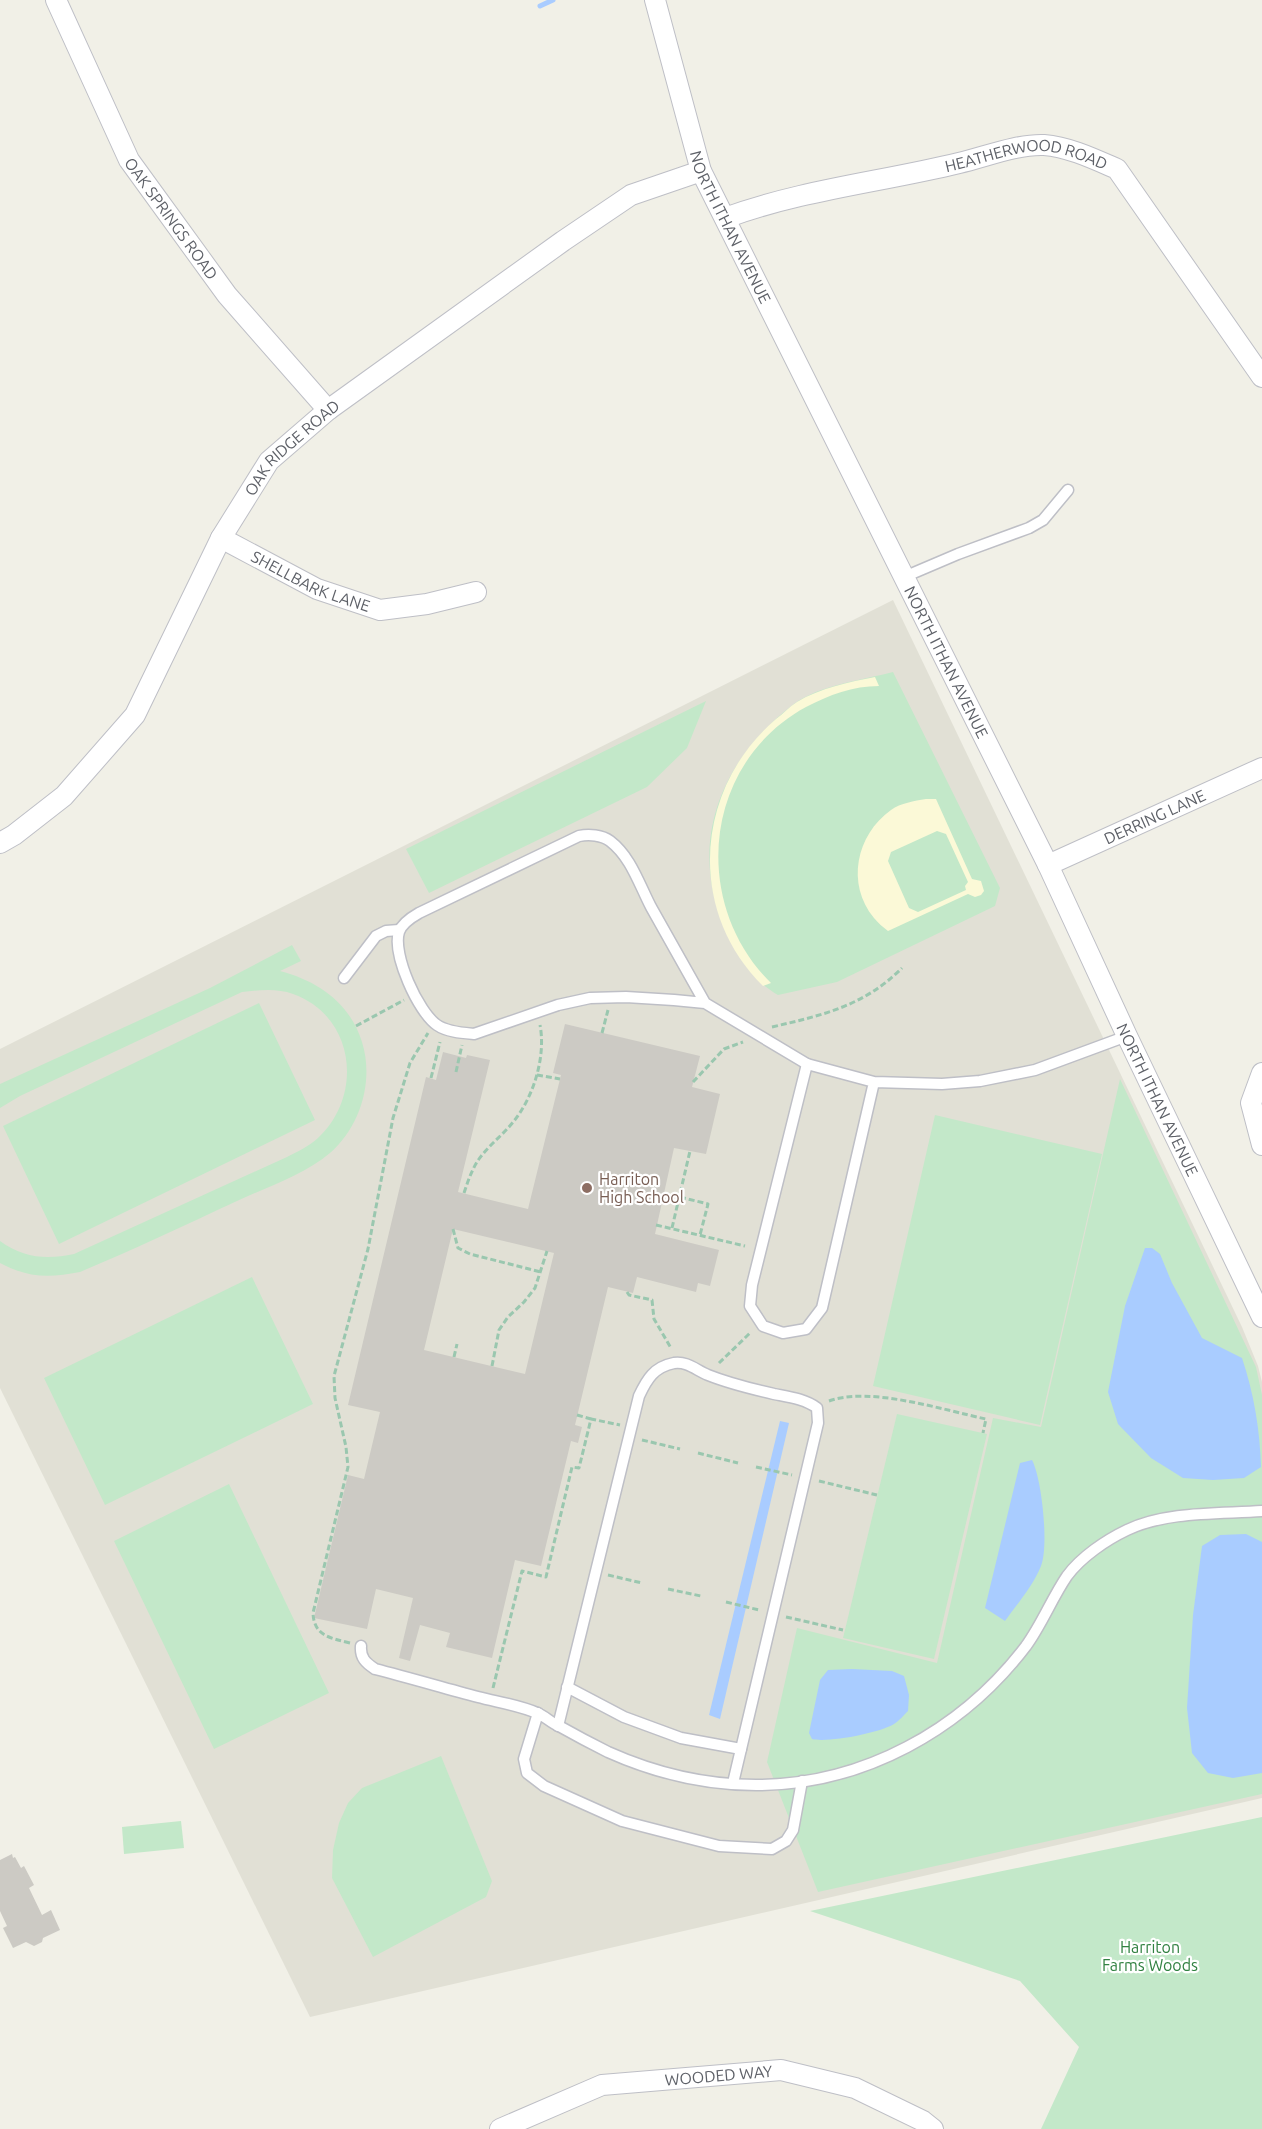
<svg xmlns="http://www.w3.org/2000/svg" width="1262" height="2129" font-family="Ubuntu,sans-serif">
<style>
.education{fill:#e1e0d5}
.green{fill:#c3e8c9}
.sand{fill:#fbf9d7;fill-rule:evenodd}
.water{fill:#a9ccff}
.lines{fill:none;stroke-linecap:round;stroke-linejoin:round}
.stream{stroke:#a9ccff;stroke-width:5}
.building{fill:#cccac4;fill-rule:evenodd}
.lane-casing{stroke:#bebfc6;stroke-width:13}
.street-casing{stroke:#bebfc6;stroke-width:22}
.path{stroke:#9ac7af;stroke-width:3;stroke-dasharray:6 3;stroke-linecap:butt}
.lane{stroke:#fff;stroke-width:10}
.street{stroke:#fff;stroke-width:20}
.education-dot{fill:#8d6e63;stroke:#fff;stroke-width:2}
.labels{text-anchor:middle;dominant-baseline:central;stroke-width:4.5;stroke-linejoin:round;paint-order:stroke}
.street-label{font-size:16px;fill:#5e6168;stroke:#fff}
.education-label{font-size:16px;fill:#785e54;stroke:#fff;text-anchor:start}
.park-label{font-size:16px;fill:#328242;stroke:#fff}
</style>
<rect width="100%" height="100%" fill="#f1f0e7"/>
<!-- education -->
<polygon class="education" points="893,600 1242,1327 1258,1366 1262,1382 1262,1798 310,2017 0,1388 0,1049"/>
<!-- green -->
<g class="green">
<path d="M893,672L1000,888L995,906L837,982L778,995C754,981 739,959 727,933C686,845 720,760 794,704C820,685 862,680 893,672Z"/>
<polygon points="706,701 687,748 647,787 429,893 406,849"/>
<path d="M292,945L301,961L280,971C318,981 350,1003 362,1042C374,1080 361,1126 330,1153C304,1175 267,1187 237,1201C185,1225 133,1250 80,1272C49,1278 28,1278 0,1263V1241C23,1258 47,1260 74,1254L287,1157C297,1152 309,1146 318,1138C364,1095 355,1016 293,994C277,988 259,990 242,992L20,1096L0,1108V1084L210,988Z"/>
<polygon points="259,1003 315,1120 59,1244 3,1126"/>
<polygon points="1120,1079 1256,1367 1262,1395 1262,1794 818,1892 767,1762 797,1628 937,1663 993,1418 1041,1427"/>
<polygon points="935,1115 1102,1154 1040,1425 873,1386"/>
<polygon points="252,1277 313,1404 105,1505 44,1378"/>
<polygon points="897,1414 987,1434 934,1659 843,1638"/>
<polygon points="229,1484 329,1693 214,1749 114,1541"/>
<polygon points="441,1756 492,1881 486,1897 373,1957 332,1878 333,1850 339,1823 348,1803 362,1788"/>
<polygon points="1262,1817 1262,2129 1041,2129 1079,2047 1020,1981 810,1911"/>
<polygon points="181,1821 184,1848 124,1854 122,1827"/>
</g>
<!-- sand -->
<g class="sand">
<path d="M875,677L879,686C853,686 829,695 806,707C703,763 690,903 771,983L763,986C686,910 695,788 776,719C783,714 789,707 797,702C820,688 849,682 875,677Z"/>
<path d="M926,799H936L972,879L981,881L984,891L981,895L975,897L968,894L888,931C883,927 878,923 874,918C846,884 856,835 891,810C901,803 914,801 926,799ZM937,831L946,834L968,882L965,886L966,890L918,912L909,908L888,861L891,852Z"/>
</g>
<!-- water -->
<g class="water">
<path d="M1145,1248H1152L1160,1254L1172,1283L1202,1338L1242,1358C1254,1394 1260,1430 1261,1467L1244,1478L1213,1480L1183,1478L1151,1458L1118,1424L1108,1392L1125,1306Z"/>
<polygon points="780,1421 789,1423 720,1719 709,1715"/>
<path d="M1032,1460C1042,1479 1049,1546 1041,1566C1033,1586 1017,1604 1005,1621L985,1608L1020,1463Z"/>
<polygon points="1246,1534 1262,1542 1262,1773 1233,1778 1208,1773 1192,1753 1187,1708 1193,1615 1202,1546 1220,1535"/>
<path d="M852,1669L892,1671L904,1676L909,1695L908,1711C904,1715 899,1721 894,1724C880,1733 827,1743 812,1739L809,1733L820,1680L828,1670Z"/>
</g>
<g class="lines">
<!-- stream -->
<polyline class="stream" points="540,6 553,0"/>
</g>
<!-- building -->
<g class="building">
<path d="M565,1024L700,1056L692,1087L720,1094L706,1154L674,1148L655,1234L719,1250L710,1286L698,1283L696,1292L637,1277L633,1293L608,1287L575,1425L582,1427L578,1443L571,1441L541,1566L515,1560L492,1658L446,1647L450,1633L420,1625L410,1661L399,1658L413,1598L376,1589L367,1629L314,1618L348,1475L364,1479L380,1412L348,1405L426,1077L436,1080L443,1052L466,1058L467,1055L490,1060L458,1192L528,1209L561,1075L553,1073ZM453,1229L554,1253L525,1374L424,1350Z"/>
<polygon points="12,1854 13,1858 15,1857 21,1868 24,1866 34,1885 29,1888 42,1915 51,1910 60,1930 43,1938 42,1942 34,1946 26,1942 13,1948 3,1928 7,1926 0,1911 0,1860"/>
</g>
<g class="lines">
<!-- lane casing -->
<g class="lane-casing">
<g id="lane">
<polyline points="904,577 958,554 1029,528 1043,520 1068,490"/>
<polyline points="344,978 376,936 386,931 399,930"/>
<path d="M705,1003C687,971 669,939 651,907C639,884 631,857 610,841C602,835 589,834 579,836L419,913C412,917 402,923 399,932C392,954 418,1012 437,1025C447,1032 463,1033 474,1034L558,1005L590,998L626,997L674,1000L705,1003L807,1064"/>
<polyline points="874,1082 822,1308 806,1329 783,1333 763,1326 750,1306 752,1285 807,1064 874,1082 942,1084 980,1081 1035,1070 1127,1036"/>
<path d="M361,1646C360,1658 366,1663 375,1669C410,1678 444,1688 478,1697C497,1702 519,1705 537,1713C545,1716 551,1723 559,1726C575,1735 592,1744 608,1752C655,1773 705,1785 756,1785C863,1785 962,1730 1026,1646C1042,1624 1052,1598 1067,1576C1081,1557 1106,1540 1127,1530C1166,1511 1220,1514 1262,1511"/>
<polyline points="567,1687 624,1717 681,1738 741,1749"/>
<polyline points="538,1713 524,1759 527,1773 544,1786 622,1821 719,1846 772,1849 786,1841 793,1830 802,1781"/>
<path d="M558,1726L639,1396C647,1379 654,1367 674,1363C687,1361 696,1370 708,1375C728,1383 752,1389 774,1394C789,1397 805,1399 817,1408L818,1423L733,1783"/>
</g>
</g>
<!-- street casing -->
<g class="street-casing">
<g id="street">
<path id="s1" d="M56,0L129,160L227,295L328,410"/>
<path id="s2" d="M655,0L701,171L1048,865L1127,1036L1262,1317"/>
<path id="s3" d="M725,218C801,190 881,182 959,163C985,157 1017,144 1044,145C1069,147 1094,159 1117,169L1262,377"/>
<path id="s4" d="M221,538L317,589L380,610L427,604L476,592"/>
<path id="s5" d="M0,843L14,835L64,796L135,715L221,538L269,461L328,410L563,241L631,195L701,171"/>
<path id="s6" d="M1048,865L1262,768"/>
<polyline points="1262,1073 1251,1103 1262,1145"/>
<path id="s7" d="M500,2129L602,2085L781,2070L855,2088L923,2121L933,2129"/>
</g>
</g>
<!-- path -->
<g class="path">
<polyline points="356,1026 404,1000"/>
<path d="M772,1027C823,1015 864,1006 902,968"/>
<polyline points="602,1033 608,1010"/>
<polyline points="456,1072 462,1045"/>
<polyline points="537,1075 560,1079"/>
<polyline points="431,1078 440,1042"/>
<polyline points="693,1082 724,1049 743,1042"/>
<path d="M464,1193C468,1181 472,1169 479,1159C489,1145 503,1135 514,1121C534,1096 546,1056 540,1025"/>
<polyline points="680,1197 708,1204 700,1235"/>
<polyline points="656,1225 745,1246"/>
<polyline points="672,1228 690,1151"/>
<polyline points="453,1229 458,1248 470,1254 541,1272"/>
<polyline points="627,1292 629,1295 652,1300 654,1319 671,1348"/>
<polyline points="454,1357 457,1344"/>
<polyline points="719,1363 750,1333"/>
<polyline points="492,1366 499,1330 508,1317 524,1302 535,1288 547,1251"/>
<path d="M829,1401C870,1386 943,1410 986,1419L983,1433"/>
<polyline points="577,1415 591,1419"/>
<polyline points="642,1440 680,1449"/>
<polyline points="698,1453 738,1463"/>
<polyline points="756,1467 792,1475"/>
<polyline points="819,1481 877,1495"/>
<polyline points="608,1575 642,1583"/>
<polyline points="668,1589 701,1596"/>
<polyline points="726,1602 759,1610"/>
<polyline points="786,1617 843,1630"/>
<path d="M350,1643C330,1638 314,1636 313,1613L348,1467L346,1447L335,1398L334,1376L368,1249L393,1118L410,1063L428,1033"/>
<polyline points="493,1688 522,1571 546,1577 572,1467 579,1468 591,1419 620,1425"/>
</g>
<!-- lane -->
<use href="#lane" class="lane"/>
<!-- street -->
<use href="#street" class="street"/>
</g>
<!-- markers -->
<circle class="education-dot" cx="587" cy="1188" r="6"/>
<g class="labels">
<!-- street labels -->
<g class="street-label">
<text stroke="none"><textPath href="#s3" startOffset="310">HEATHERWOOD ROAD</textPath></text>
<text stroke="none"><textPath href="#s1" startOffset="248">OAK SPRINGS ROAD</textPath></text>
<text stroke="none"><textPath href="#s2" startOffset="240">NORTH ITHAN AVENUE</textPath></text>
<text stroke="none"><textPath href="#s5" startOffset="500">OAK RIDGE ROAD</textPath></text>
<text stroke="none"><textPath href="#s4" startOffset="100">SHELLBARK LANE</textPath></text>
<text stroke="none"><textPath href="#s2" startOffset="726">NORTH ITHAN AVENUE</textPath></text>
<text stroke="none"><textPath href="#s6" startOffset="117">DERRING LANE</textPath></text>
<text stroke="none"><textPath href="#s2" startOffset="1212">NORTH ITHAN AVENUE</textPath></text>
<text stroke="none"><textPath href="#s7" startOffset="228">WOODED WAY</textPath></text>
</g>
<!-- education labels -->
<g class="education-label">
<text x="599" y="1179">Harriton<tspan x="599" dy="18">High School</tspan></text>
</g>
<!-- park labels -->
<g class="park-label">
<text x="1150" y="1947">Harriton<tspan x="1150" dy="18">Farms Woods</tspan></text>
</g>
</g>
</svg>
